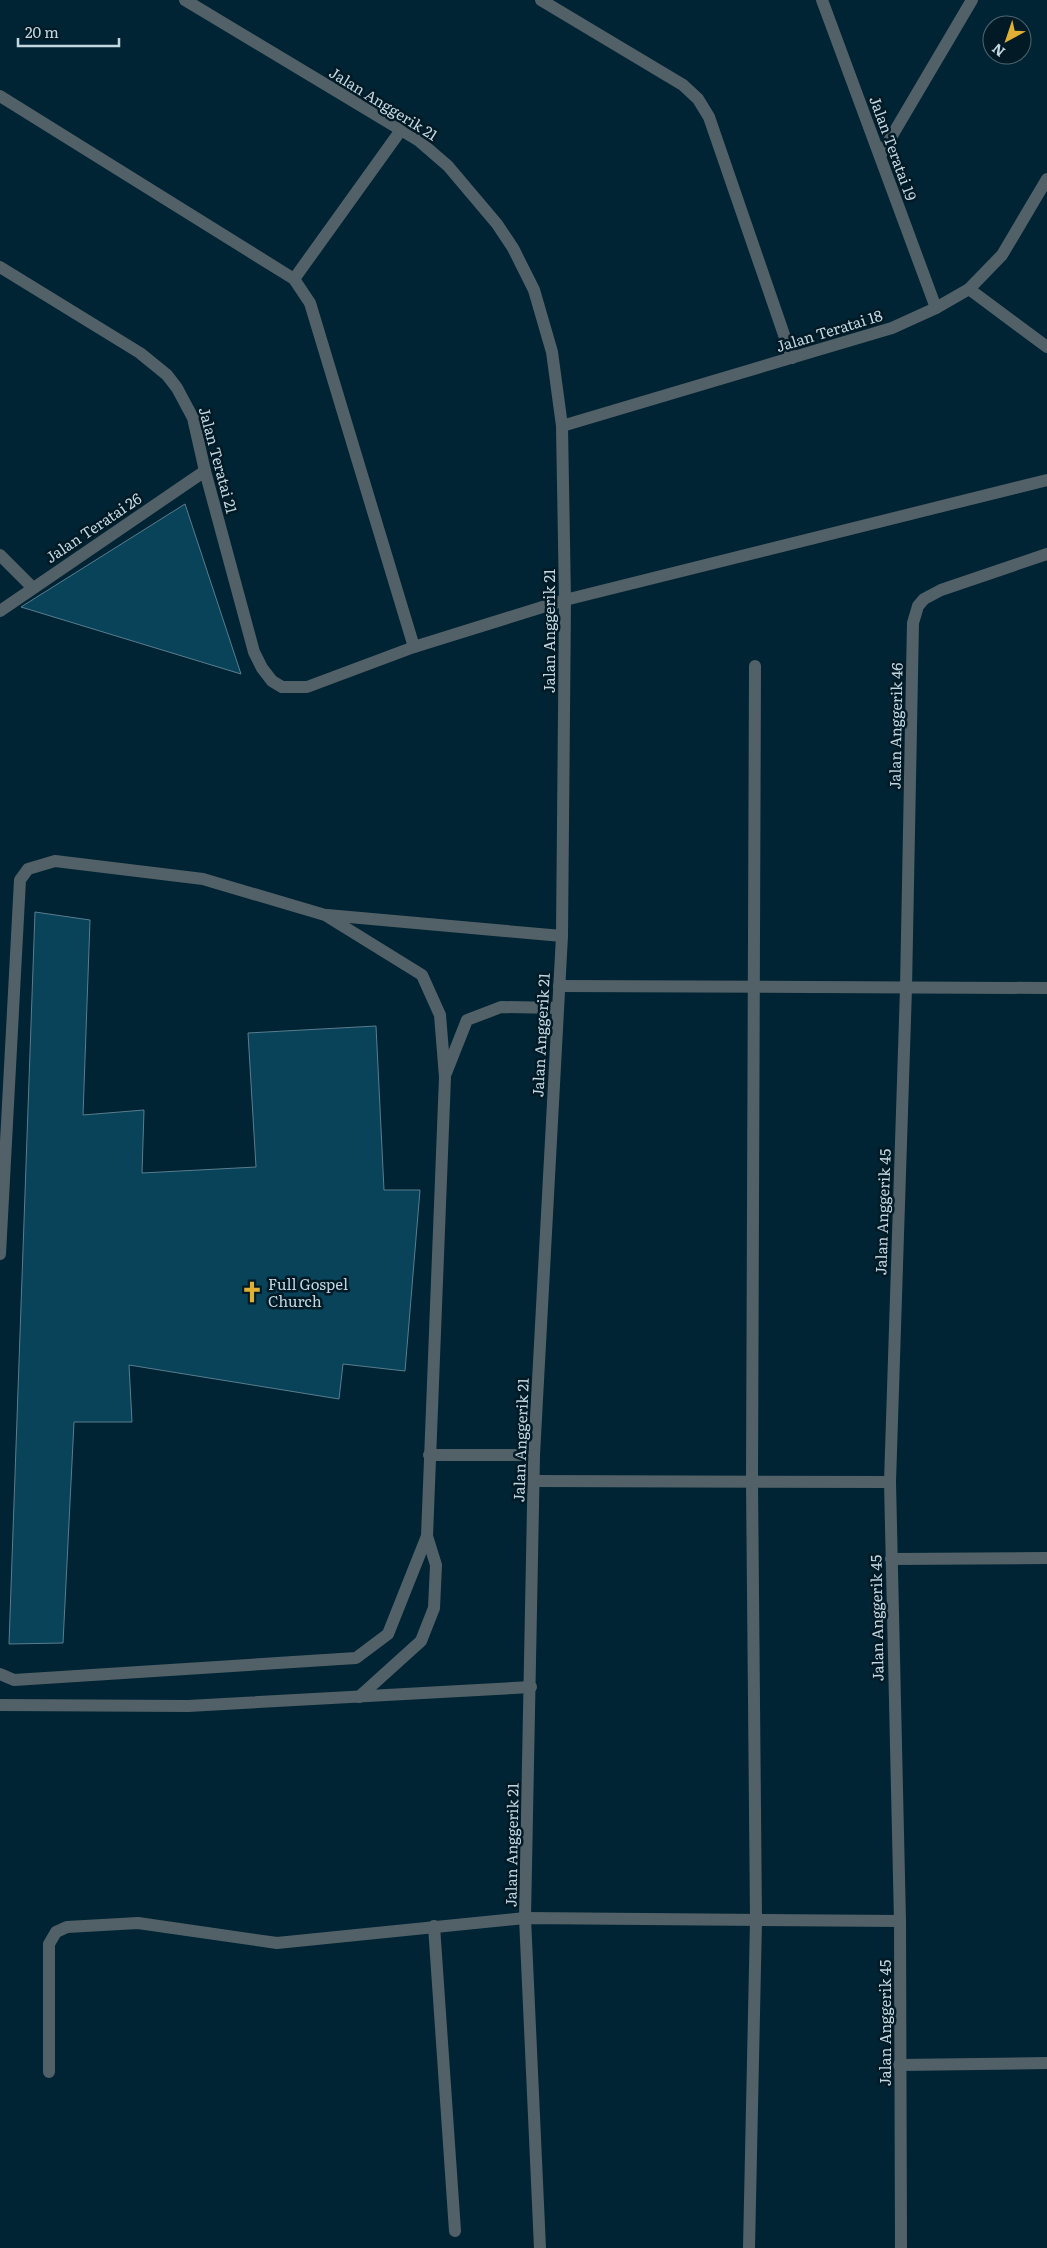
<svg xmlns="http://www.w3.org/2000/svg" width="1047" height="2248" font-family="Literata,serif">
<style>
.building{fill:#08435a;stroke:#597d8e}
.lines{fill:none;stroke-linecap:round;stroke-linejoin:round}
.minor{stroke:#526168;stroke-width:12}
.labels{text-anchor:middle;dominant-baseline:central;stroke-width:5;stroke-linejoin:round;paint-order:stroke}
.street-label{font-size:15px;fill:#c4d7e1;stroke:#011a25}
.poi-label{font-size:15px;fill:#c4d7e1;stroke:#011a25;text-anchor:start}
</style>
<rect width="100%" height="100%" fill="#002433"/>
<!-- building -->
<g class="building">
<polygon points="185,504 241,674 21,607"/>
<polygon points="35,912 90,920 83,1115 144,1110 142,1173 256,1167 248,1033 376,1026 384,1190 420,1190 405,1371 343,1364 339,1399 129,1365 132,1422 74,1422 63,1643 9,1644"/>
</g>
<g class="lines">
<!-- minor -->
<g class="minor">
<polyline points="185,0 418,140 448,166 497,224 513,248 534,290 552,352 562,426 565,600 562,936 534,1455 525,1918 540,2248"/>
<polyline points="541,0 683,85 698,99 709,117 792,358"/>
<polyline points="822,0 936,308"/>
<polyline points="0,96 294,279 310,303 414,647"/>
<polyline points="880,156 972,0"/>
<polyline points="0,267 140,353 167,375 177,388 193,418 205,471 254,652 262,668 272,681 282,687 307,687 414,647 565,600 1047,480"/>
<polyline points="294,279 401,130"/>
<polyline points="969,289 1047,347"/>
<polyline points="562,426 892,328 936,308 969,289 1002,255 1047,179"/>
<polyline points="0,555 32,587"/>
<polyline points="0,611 205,471"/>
<polyline points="327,915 562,936"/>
<polyline points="559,986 1047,988"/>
<polyline points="446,1073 467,1020 501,1007 558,1008"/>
<polyline points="0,1254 20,880 28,869 55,861 203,879 325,915 422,975 440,1015 445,1077 427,1536 388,1634 356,1658 14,1680 0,1674"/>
<polyline points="429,1455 534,1455"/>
<polyline points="534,1481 890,1482"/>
<polyline points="891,1559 1047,1558"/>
<polyline points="359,1697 421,1641 434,1608 436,1565 427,1536"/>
<polyline points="0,1705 188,1706 531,1687"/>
<polyline points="434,1926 455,2231"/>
<polyline points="899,2065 1047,2063"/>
<polyline points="49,2072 49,1944 56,1932 67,1927 138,1923 277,1943 525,1918 900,1921"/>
<polyline points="749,2248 756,1920 752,1482 755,666"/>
<polyline points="901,2248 900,1921 890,1482 906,988 913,623 918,606 924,599 941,590 1047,554"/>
</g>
</g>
<!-- icons -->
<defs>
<g id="church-bare" transform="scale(1.725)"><path d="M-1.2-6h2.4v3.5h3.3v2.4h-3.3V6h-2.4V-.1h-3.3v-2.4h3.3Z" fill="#e0b034" stroke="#011a25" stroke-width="2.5" paint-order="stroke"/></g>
</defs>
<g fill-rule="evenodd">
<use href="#church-bare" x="252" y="1292"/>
</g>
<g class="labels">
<!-- street labels -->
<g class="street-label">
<text transform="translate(384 103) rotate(32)">Jalan Anggerik 21</text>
<text transform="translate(894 148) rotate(70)">Jalan Teratai 19</text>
<text transform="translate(829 330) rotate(-17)">Jalan Teratai 18</text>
<text transform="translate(219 460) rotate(75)">Jalan Teratai 21</text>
<text transform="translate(93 527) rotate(-34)">Jalan Teratai 26</text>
<text transform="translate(548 631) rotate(-90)">Jalan Anggerik 21</text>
<text transform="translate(895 726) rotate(-89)">Jalan Anggerik 46</text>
<text transform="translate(540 1035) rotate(-87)">Jalan Anggerik 21</text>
<text transform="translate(882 1212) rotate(-88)">Jalan Anggerik 45</text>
<text transform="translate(520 1440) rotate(-88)">Jalan Anggerik 21</text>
<text transform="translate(876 1618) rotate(-91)">Jalan Anggerik 45</text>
<text transform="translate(511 1845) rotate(-89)">Jalan Anggerik 21</text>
<text transform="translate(884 2023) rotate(-90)">Jalan Anggerik 45</text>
</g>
<!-- poi labels -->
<g class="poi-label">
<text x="268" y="1283">Full Gospel<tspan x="268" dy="17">Church</tspan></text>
</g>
</g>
<!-- north arrow -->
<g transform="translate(1007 40) rotate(220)"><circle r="24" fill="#011a25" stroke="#4f6670"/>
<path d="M0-4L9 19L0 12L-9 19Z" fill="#e0b034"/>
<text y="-8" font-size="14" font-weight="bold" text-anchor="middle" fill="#c4d7e1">N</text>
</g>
<!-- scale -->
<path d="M18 38v8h101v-8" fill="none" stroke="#c4d7e1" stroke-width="2.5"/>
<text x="25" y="38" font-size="15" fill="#c4d7e1" stroke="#011a25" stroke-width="4" paint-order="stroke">20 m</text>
</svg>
